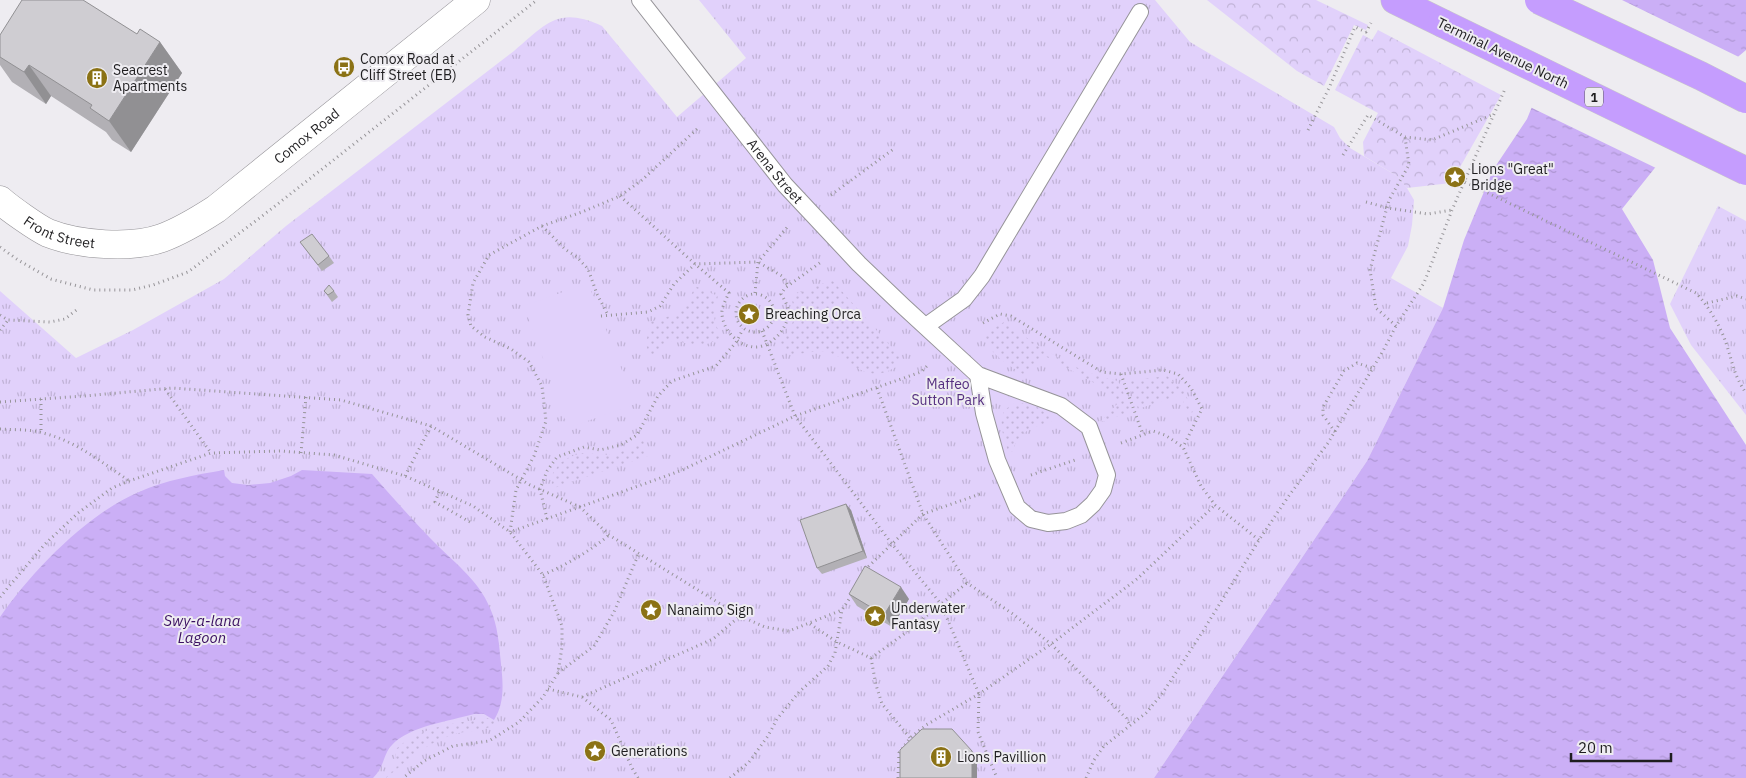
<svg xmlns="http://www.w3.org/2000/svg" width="1746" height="778" font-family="'IBM Plex Sans',sans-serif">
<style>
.grass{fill:url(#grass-tufts)}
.forest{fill:url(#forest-crowns)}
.garden{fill:url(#garden-dots)}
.pitch{fill:#e1d1fb}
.water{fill:url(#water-ripples)}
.pier{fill:#eeecf1}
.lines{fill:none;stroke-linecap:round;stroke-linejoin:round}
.lane-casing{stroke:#969499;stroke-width:18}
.secondary-casing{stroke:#969499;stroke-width:29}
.highway-casing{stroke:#c9c9c9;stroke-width:29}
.path{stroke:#969498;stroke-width:3;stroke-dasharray:1 4;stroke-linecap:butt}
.lane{stroke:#fff;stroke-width:16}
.secondary{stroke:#fff;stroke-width:28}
.highway{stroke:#c59dfe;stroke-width:28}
.highway-bridge-casing{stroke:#c9c9c9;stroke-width:29;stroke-linecap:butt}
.highway-bridge{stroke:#c59dfe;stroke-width:28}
.wall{fill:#b2b0b5}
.shaded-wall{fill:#919093}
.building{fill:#cfcdd2;stroke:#919093}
.labels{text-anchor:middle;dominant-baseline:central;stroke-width:4;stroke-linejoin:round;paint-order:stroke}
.shield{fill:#eeecf1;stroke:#5d5c5f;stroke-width:1}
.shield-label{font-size:12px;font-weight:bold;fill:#1f1e20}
.street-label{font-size:14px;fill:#1f1e20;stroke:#eeecf1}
.poi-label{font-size:14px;fill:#1f1e20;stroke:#eeecf1;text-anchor:start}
.park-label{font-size:14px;fill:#552f80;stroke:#eeecf1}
.water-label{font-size:15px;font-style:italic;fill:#3a0f61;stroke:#eeecf1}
</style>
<defs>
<pattern id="grass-tufts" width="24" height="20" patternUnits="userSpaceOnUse" patternTransform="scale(1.25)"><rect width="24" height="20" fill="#e1d1fb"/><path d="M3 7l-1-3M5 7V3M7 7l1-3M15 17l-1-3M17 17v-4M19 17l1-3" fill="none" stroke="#c1b3d7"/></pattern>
<pattern id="forest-crowns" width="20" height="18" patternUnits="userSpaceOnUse" patternTransform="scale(1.25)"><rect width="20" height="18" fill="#e1d1fb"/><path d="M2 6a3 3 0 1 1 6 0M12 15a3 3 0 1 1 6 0" fill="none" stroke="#c1b3d7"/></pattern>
<pattern id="garden-dots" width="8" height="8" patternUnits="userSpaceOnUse" patternTransform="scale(1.25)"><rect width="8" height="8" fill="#e1d1fb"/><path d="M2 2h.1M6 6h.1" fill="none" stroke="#c1b3d7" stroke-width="1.8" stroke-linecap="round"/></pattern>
<pattern id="water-ripples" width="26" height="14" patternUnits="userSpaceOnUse" patternTransform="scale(1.25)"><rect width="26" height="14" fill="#cbaff6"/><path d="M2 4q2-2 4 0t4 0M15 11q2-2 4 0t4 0" fill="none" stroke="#ae96d3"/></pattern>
</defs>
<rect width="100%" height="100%" fill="#eeecf1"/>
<!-- grass -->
<g class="grass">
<path d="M699,0H1155L1190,42L1334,127L1340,138L1350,148L1397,176L1407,188L1414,200L1412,225L1408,246L1391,278L1443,308L1367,461L1154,778H0V291L76,358L133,330L224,279L286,226L514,51C547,23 558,6 602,26L677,117L746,58Z"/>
<polygon points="1718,206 1746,221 1746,415 1691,345 1670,304"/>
</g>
<!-- forest -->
<g class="forest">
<polygon points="1207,0 1316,0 1368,25 1366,30 1354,25 1324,86 1297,71"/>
<polygon points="1378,30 1501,95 1451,183 1407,188 1397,176 1364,156 1363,142 1378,113 1335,90 1363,35 1372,40"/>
</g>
<!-- garden -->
<g class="garden">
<path d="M832,280L901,358C899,365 895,368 888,371C865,381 848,359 828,352C816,349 795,358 786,352C783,350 780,346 778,343C793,329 799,315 790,296Z"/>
<path d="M695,286L718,296C713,313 712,321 722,336C712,344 702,347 688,344C683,343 678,340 672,341C662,343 657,352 650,358L646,344L650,322C677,314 684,314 695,286Z"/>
<path d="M1004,322C1038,346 1076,373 1118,381L1132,411L1102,422L1101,421L1119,402L1107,390L1045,356L1026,376C1009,365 990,356 984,335Z"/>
<polygon points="1167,376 1184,391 1193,412 1189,413 1180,395 1138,409 1127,381"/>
<path d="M1015,403L1033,404L1055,420C1034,428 1020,428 1012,452L1008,451C1005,441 997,421 1005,410C1007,408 1012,405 1015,403Z"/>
<polygon points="643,440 648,456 551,489 553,473 560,463 570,457 581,453 611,455 632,448"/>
<path d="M488,718L494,720L497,723C484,732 469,730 455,734C428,742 407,760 386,778H379L395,763L396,749C421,726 456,723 488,718Z"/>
</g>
<!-- pitch -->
<polygon class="pitch" points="588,283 635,404 568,428 524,306"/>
<!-- water -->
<g class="water">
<polygon points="1573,0 1746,0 1746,50 1686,101 1658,164 1622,209 1653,260 1670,328 1746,445 1746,778 1154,778 1367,461 1443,308 1464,240 1493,170 1527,119 1555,50"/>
<path d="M224,470L225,476L232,483L248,485L270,483L291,476L302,470L372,474C391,496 411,518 431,539C452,561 478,579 490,608C498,626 499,645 501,664C503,683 505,703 494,720L484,714H474C450,721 409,726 392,745C383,754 385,766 373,778H0V617C32,571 87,514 139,492C166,480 195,475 224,470Z"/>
</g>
<!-- pier -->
<polygon class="pier" points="1570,0 1622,0 1741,58 1688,103 1658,169 1530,107 1553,49"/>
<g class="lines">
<!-- lane casing -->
<g class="lane-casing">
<g id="lane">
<path id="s1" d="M640,0L785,185L859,264L903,306L978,375L1061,406L1089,427L1107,475L1103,490L1093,504L1081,515L1066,521L1048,523L1031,519L1017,507L997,460L984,413L978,375"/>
<polyline points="926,326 964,299 982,276 1140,12"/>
</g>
</g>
<!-- secondary casing -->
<g class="secondary-casing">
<g id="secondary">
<path id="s2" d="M0,200C9,208 37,228 48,233C78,245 131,249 162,238C181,231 199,220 216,209L476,0"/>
</g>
</g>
<!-- highway casing -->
<g class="highway-casing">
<polyline id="highway" points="1395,0 1442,23"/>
</g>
<!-- path -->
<g class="path">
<polyline points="697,129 642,180 620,196 582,212 542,226 489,255 473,283 468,315 471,326 485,337 511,349 529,362 542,386 546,421 534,456 516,490 510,532 680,471 795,416 921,372 929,364"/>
<polyline points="1308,130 1329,88 1355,27 1366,32 1371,23"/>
<polyline points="1343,155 1368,115 1405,137 1432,140 1494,114"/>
<path d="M1465,182L1696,293C1707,304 1721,327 1726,343C1733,363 1733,374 1746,393"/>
<polyline points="831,195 895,148"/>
<path d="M620,196L695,264L729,293C726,299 723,305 722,311C721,329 739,348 757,347C772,346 789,327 788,312C788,305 784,299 781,294L785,288L821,262"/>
<polyline points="1366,202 1388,208 1428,214 1452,210"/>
<polyline points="542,226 566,250 577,257 588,269 597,294 608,315"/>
<polyline points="0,247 18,260 51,279 93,290 132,290 153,285 188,272 270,210 537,0"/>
<polyline points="755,293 758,262 789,225"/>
<circle cx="755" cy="313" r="19"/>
<polyline points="1707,303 1737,296 1746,299"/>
<polyline points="0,315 8,320 50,322 65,319 79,308"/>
<polyline points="601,316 648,312 660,306 674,284 695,264 758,262 782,276 788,286"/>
<polyline points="983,323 1000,314 1011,316 1102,372 1121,374 1163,370 1178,374 1191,388 1202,409 1183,447"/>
<polyline points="1396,326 1376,308 1370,270 1389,200 1409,165 1405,137"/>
<polyline points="0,330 8,320"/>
<polyline points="762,331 795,416 892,544 941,604 979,694 978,732 997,778"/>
<polyline points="1121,374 1143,435"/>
<polyline points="877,388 923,514 967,583 1013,614 1051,644 1126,718 1130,726"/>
<polyline points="165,389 211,453"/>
<polyline points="41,399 41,432"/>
<polyline points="0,402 84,396 172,388 341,400 431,426 530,485 580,507 609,535 740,616 765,627 789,631 842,610 853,593"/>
<path d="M0,429C14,430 30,429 43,433C76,441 101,462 128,480"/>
<polyline points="1335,432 1323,415 1323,407 1344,371 1357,363 1372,368"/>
<polyline points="1121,443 1153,431 1165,435 1183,447 1201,486 1215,505 1259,540"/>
<polyline points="301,453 306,397"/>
<polyline points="1031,475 1075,460"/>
<polyline points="405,476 431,426"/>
<polyline points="439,492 435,502 470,522"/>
<polyline points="547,519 540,489 547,471 557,457 584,447 600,450 621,445 637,435 658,396 672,381 716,366 737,341 743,329"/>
<polyline points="866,571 869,566 923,514 983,493"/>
<path d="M543,575C567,564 589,552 609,535"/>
<polyline points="0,597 45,544 78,513 112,488 129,481 211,453 280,451 334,455 405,476 473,506 510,532 543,575 562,626 562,647 558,673 543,697 519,722 489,741 453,746 424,761 403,778"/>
<polyline points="810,624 837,642 871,658 904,634 967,583"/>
<polyline points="871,658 876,685 882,704 910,738"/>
<polyline points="558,673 594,646 614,612 639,553"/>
<polyline points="548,689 582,697 611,720 632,768 638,778"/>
<polyline points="582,697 713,639 740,616"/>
<polyline points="730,778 749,762 768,736 777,719 799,692 828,666 835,653 842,610"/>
<polyline points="898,778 899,753 910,738 926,725 979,694 1051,644 1137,579 1215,505"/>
<polyline points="1086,778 1094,760 1104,746 1146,713 1162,694 1203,631 1259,540 1288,497 1328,443 1383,351 1396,326 1424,283 1452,210 1505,89"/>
</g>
<!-- lane -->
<use href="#lane" class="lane"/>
<!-- secondary -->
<use href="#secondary" class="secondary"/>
<!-- highway -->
<use href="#highway" class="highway"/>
<!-- highway-bridge casing -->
<g class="highway-bridge-casing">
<g id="highway-bridge">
<polyline points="1539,0 1701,76 1746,99"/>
<polyline points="1442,23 1746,171"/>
</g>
</g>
<!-- highway-bridge -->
<use href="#highway-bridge" class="highway-bridge"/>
</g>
<!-- wall -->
<g class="wall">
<polygon points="137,34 160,42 182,73 131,152 112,140 106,132 51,96 46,104 12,82 0,65 0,35"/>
<polygon points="300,242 329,256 334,263 322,271"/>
<polygon points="324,291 334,291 338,297 332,302"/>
<polygon points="851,510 867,558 822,574 817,568"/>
<polygon points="849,594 909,599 892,627 857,606"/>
</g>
<!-- shaded-wall -->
<g class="shaded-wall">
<polygon points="160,42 182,73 131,152 109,121"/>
<polygon points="29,65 51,96 46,104 24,72"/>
<polygon points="846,504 851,510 867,558 863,551"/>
<polygon points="901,587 909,599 892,627 884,615"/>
<polygon points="972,751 977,757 977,778 972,778"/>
</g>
<!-- building -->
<g class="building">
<polygon points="22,0 83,0 137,34 140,29 160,42 109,121 90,108 92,105 29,65 24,72 0,57 0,35"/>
<polygon points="312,234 329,256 318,265 300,242"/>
<polygon points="329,285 334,291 328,295 324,291"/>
<polygon points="846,504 863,551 817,568 800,520"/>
<polygon points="865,566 901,587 884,615 849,594"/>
<polygon points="922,729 952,729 972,751 972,778 900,778 900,750"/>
</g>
<!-- icons -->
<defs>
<g id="bus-disc" transform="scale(1.125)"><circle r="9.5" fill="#8b7215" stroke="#eeecf1"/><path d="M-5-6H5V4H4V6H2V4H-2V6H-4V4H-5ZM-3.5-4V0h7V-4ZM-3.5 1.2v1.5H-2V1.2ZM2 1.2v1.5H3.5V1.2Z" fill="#fff"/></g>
<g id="building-disc" transform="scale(1.125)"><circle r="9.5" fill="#8b7215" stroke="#eeecf1"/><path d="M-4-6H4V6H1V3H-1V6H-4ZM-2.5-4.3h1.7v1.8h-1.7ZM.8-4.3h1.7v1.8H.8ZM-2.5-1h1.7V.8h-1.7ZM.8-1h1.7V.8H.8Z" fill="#fff"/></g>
<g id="sight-disc" transform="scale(1.125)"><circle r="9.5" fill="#8b7215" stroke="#eeecf1"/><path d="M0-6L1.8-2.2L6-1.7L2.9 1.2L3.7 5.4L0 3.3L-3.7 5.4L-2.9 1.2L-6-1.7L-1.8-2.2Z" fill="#fff"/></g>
</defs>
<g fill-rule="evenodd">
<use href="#bus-disc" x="344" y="67"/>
<use href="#building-disc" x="97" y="78"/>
<use href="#sight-disc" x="1455" y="177"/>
<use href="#sight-disc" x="749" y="314"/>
<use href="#sight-disc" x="651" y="610"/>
<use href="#sight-disc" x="875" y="616"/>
<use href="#sight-disc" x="595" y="751"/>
<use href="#building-disc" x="941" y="757"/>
</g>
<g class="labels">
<!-- shield labels -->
<rect class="shield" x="1585" y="87.5" width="18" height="19" rx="4"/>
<g class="shield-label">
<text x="1594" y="97">1</text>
</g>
<!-- street labels -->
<g class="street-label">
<text transform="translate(1503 53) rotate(26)">Terminal Avenue North</text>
<text stroke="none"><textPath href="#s2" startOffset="352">Comox Road</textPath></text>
<text stroke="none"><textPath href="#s1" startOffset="218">Arena Street</textPath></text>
<text stroke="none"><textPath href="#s2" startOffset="69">Front Street</textPath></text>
</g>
<!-- poi labels -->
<g class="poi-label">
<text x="360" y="59">Comox Road at<tspan x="360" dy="16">Cliff Street (EB)</tspan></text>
<text x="113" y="70">Seacrest<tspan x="113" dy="16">Apartments</tspan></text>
<text x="1471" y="169">Lions "Great"<tspan x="1471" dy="16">Bridge</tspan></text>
<text x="765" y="314">Breaching Orca</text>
<text x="891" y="608">Underwater<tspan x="891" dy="16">Fantasy</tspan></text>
<text x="667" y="610">Nanaimo Sign</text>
<text x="611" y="751">Generations</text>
<text x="957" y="757">Lions Pavillion</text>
</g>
<!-- park labels -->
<g class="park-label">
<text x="948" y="384">Maffeo<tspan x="948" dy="16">Sutton Park</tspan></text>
</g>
<!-- water labels -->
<g class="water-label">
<text x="202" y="620">Swy-a-lana<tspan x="202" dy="17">Lagoon</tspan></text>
</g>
</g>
<!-- scale -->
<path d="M1571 753v8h100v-8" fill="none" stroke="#1f1e20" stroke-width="2.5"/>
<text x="1578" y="753" font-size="15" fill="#1f1e20" stroke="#eeecf1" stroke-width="4" paint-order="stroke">20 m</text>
</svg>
